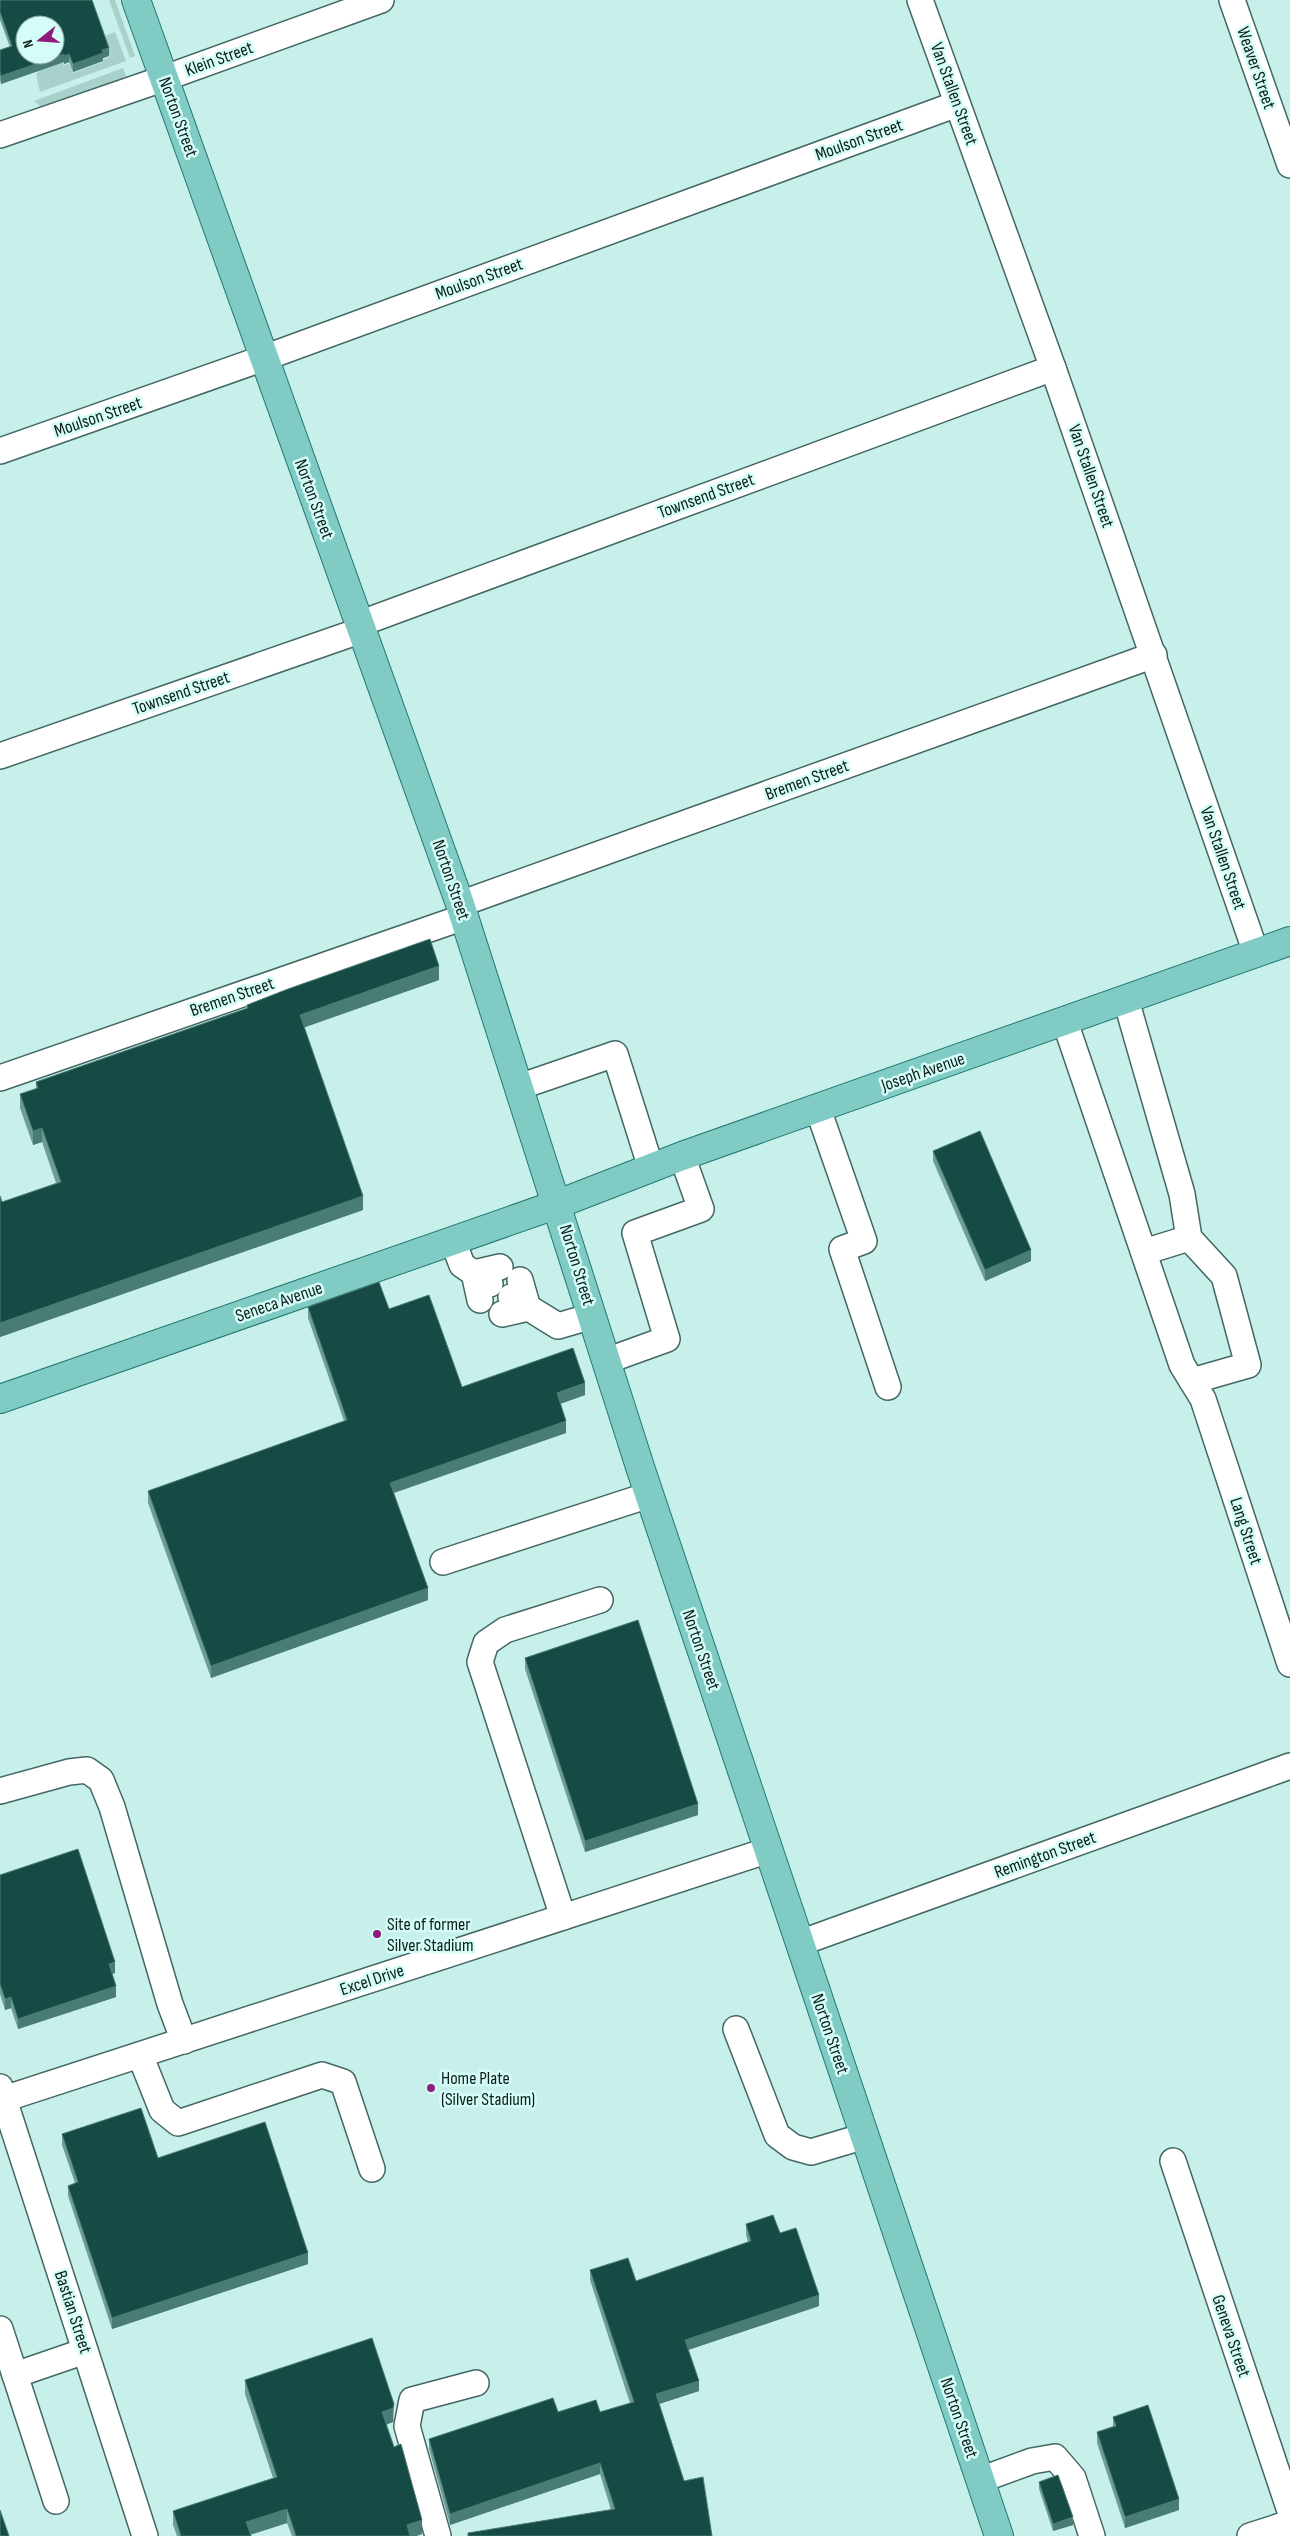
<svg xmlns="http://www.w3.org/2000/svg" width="1290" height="2536" font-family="'Sofia Sans Condensed',sans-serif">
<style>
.green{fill:#a9d1cc}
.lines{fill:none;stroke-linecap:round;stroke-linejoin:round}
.minor-casing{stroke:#436763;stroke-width:28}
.major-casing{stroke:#227870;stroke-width:30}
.minor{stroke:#fff;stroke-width:25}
.major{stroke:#81cbc5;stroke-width:28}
.wall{fill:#6e9d98}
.shaded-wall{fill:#4a7c76}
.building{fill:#154a45;stroke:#4a7c76;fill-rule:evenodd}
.poi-dot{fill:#8f1b7b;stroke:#d4fdf7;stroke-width:2}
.labels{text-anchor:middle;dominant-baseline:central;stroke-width:5;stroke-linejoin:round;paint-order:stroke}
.street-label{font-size:18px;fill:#0d1c1a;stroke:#d4fdf7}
.poi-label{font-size:18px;fill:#0d1c1a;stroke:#d4fdf7;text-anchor:start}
</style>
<rect width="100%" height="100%" fill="#c7f0ea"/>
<!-- green -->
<g class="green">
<polygon points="109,0 115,0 135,56 130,58"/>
<polygon points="115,32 126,61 40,92 36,74 39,71 38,64 55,55 57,45 64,65 69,64 73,73 103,62 103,60 110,57 104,36"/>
<polygon points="123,68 126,76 121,79 41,107 34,101"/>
</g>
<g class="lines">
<!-- minor casing -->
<g class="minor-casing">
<g id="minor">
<polyline points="920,0 1053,368 1256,953"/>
<polyline points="1232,0 1290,165"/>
<polyline points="0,135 165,78 381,0"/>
<polyline points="0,451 264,358 957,104"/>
<polyline points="359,624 1053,368"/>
<polyline points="0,756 362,630"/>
<polyline points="460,904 1154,655"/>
<polyline points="1126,1000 1182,1194 1189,1238 1224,1276 1248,1365 1192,1381"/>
<polyline points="1065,1022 1182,1365 1203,1399 1290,1664"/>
<polyline points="0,1078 464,917"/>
<polyline points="519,1087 615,1054 651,1168"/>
<polyline points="818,1109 864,1241 842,1249 888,1387"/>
<polyline points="453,1241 462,1265 490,1284"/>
<polyline points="1144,1252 1189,1238"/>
<polyline points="511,1297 558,1326 592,1316"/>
<polyline points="480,1300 474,1273 500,1267"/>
<polyline points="502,1314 528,1308 520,1280"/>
<polyline points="606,1361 667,1339 635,1233 701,1209 682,1156"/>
<polyline points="443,1562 649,1495"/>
<polyline points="0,1791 69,1772 87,1770 101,1780 112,1807 170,2004 184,2041"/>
<polyline points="563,1917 480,1662 486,1643 505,1630 600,1600"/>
<polyline points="800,1943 1290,1766"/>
<polyline points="736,2029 777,2135 793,2147 811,2152 865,2136"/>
<polyline points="140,2055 162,2110 178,2123 322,2075 343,2082 372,2169"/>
<polyline points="0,2087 145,2536"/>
<polyline points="4,2099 769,1850"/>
<polyline points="1173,2161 1290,2511"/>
<polyline points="0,2329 15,2375"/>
<polyline points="980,2480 1032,2461 1055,2457 1073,2478 1092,2536"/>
<polyline points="56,2501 15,2375 85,2351"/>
<polyline points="438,2536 407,2426 412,2400 476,2383"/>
<polyline points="1250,2536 1290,2523"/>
</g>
</g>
<!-- major casing -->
<g class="major-casing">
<g id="major">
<polyline points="136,0 460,904 641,1470 999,2536"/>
<polyline points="0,1399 558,1204 682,1156 1290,941"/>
</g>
</g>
<!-- minor -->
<use href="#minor" class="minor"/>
<!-- major -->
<use href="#major" class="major"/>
</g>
<!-- wall -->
<g class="wall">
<polygon points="0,0 109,56 103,58 103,61 73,72 69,62 64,64 64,62 1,84 0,80 0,50 10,47 0,20"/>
<polygon points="439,980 304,1027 363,1210 0,1337 0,1196 2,1202 56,1183 42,1142 33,1145 20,1108 20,1094 36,1089 36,1082 247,1008 247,1005"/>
<polygon points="933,1151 1031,1261 985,1281 933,1161"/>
<polygon points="308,1307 389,1309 462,1387 585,1395 560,1404 566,1433 394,1493 428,1600 211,1678 148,1503 148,1491 344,1421 308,1318"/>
<polygon points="525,1658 698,1815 585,1852 525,1669"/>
<polygon points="0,1875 115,1973 112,1974 116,1997 18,2029 11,2008 5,2010 0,1994"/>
<polygon points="62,2134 158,2158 308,2264 112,2329 68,2196 68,2186 75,2183 62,2145"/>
<polygon points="746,2224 780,2233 819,2306 688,2350 699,2391 659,2404 684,2481 712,2536 468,2536 468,2533 611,2510 600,2474 450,2525 429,2449 429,2439 558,2412 600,2412 630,2403 590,2280 590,2270 636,2281 748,2242 746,2235"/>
<polygon points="245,2380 394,2419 393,2422 386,2425 422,2534 416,2536 292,2536 287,2523 250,2535 251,2536 177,2536 173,2525 173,2511 273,2478 245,2394"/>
<polygon points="1113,2417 1179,2510 1125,2528 1097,2443 1097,2432 1113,2426"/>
<polygon points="1039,2482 1073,2525 1053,2531 1039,2489"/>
</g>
<!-- shaded-wall -->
<g class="shaded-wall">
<polygon points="109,48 109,56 103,58 103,61 73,72 73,64 102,50"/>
<polygon points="64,54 64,62 1,84 1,76"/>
<polygon points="69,54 69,62 64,64 64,56"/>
<polygon points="439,966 439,980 300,1029 300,1015"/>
<polygon points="42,1128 42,1142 33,1145 33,1131"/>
<polygon points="363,1196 363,1210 0,1337 0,1323"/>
<polygon points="1031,1250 1031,1261 985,1281 985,1270"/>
<polygon points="585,1383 585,1395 557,1405 557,1393"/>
<polygon points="566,1421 566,1433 390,1494 390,1483"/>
<polygon points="428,1588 428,1600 211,1678 211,1666"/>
<polygon points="698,1804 698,1815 585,1852 585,1841"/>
<polygon points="115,1962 115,1973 109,1975 109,1964"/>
<polygon points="116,1986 116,1997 18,2029 18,2019"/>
<polygon points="11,1997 11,2008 5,2010 5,1999"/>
<polygon points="308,2253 308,2264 112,2329 112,2318"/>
<polygon points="819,2295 819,2306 685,2351 685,2340"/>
<polygon points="699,2381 699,2391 656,2405 656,2394"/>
<polygon points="394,2404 393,2422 382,2426 382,2412"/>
<polygon points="600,2463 600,2474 450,2525 450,2514"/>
<polygon points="1179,2499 1179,2510 1125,2528 1125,2517"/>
<polygon points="287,2509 287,2523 246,2536 246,2522"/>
<polygon points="1073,2517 1073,2525 1053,2531 1053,2524"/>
<polygon points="422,2520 422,2534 416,2536 407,2536 407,2525"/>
</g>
<!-- building -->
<g class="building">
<path d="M0,0H92L109,48L102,50L103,53L73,64L69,54L64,56V54L1,76L0,72V50L12,46L0,12ZM25,25H55V55H25Z"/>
<polygon points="430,939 439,966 300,1015 363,1196 0,1323 0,1196 2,1202 61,1182 42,1128 33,1131 20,1094 38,1088 36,1082 248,1008 247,1005 288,989"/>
<polygon points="980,1131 1031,1250 985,1270 933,1151"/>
<polygon points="379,1282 389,1309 429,1295 462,1387 573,1348 585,1383 557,1393 566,1421 390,1483 428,1588 211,1666 148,1491 347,1420 308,1307"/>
<polygon points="638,1620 698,1804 585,1841 525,1658"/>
<polygon points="78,1849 115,1962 109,1964 116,1986 18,2019 11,1997 5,1999 0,1984 0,1875"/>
<polygon points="141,2108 158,2158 265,2122 308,2253 112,2318 68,2186 78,2182 62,2134"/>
<polygon points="773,2215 780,2233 796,2228 819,2295 685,2340 699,2381 656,2394 684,2481 703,2477 712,2536 468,2536 468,2533 615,2509 600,2463 450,2514 429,2439 553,2398 558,2412 596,2400 600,2412 634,2402 590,2270 628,2258 636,2281 751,2241 746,2224"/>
<polygon points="372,2338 394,2404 393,2408 382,2412 394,2447 401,2444 422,2520 407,2525 410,2536 296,2536 287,2509 246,2522 251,2536 181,2536 173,2511 277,2477 245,2380"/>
<polygon points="1148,2405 1179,2499 1125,2517 1097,2432 1116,2426 1113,2417"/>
<polygon points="1058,2475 1073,2517 1053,2524 1039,2482"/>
<polygon points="0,2510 9,2536 0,2536"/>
</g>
<!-- markers -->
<g class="poi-dot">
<circle cx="377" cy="1934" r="5"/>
<circle cx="431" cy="2088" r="5"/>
</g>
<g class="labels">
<!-- street labels -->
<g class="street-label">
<text transform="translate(219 59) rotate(-20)">Klein Street</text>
<text transform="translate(1256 68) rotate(71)">Weaver Street</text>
<text transform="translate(954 94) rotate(70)">Van Stallen Street</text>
<text transform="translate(178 117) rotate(70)">Norton Street</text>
<text transform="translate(859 140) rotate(-20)">Moulson Street</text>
<text transform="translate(479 279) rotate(-20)">Moulson Street</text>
<text transform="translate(98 417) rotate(-19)">Moulson Street</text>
<text transform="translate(1091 476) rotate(71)">Van Stallen Street</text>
<text transform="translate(706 496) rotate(-20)">Townsend Street</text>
<text transform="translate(314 499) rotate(70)">Norton Street</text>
<text transform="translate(181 693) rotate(-19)">Townsend Street</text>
<text transform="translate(807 780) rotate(-20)">Bremen Street</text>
<text transform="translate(1223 858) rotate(71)">Van Stallen Street</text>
<text transform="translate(451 880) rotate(71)">Norton Street</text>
<text transform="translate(232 997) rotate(-19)">Bremen Street</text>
<text transform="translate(923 1072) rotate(-19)">Joseph Avenue</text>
<text transform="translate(577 1265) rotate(73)">Norton Street</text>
<text transform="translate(279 1302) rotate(-19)">Seneca Avenue</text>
<text transform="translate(1246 1531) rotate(72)">Lang Street</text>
<text transform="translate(701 1650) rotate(71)">Norton Street</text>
<text transform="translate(1045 1855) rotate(-20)">Remington Street</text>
<text transform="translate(372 1980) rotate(-18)">Excel Drive</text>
<text transform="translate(830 2034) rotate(71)">Norton Street</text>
<text transform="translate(73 2312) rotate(72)">Bastian Street</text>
<text transform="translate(1231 2336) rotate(71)">Geneva Street</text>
<text transform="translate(959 2418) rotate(71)">Norton Street</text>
</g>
<!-- poi labels -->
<g class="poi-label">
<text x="387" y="1924">Site of former<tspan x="387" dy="21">Silver Stadium</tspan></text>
<text x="441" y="2078">Home Plate<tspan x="441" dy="21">(Silver Stadium)</tspan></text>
</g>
</g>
<!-- north arrow -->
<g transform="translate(40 40) rotate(253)"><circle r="24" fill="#d4fdf7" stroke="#84a39f"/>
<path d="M0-4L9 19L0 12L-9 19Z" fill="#8f1b7b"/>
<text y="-8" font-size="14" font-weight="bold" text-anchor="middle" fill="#0d1c1a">N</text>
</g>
</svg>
